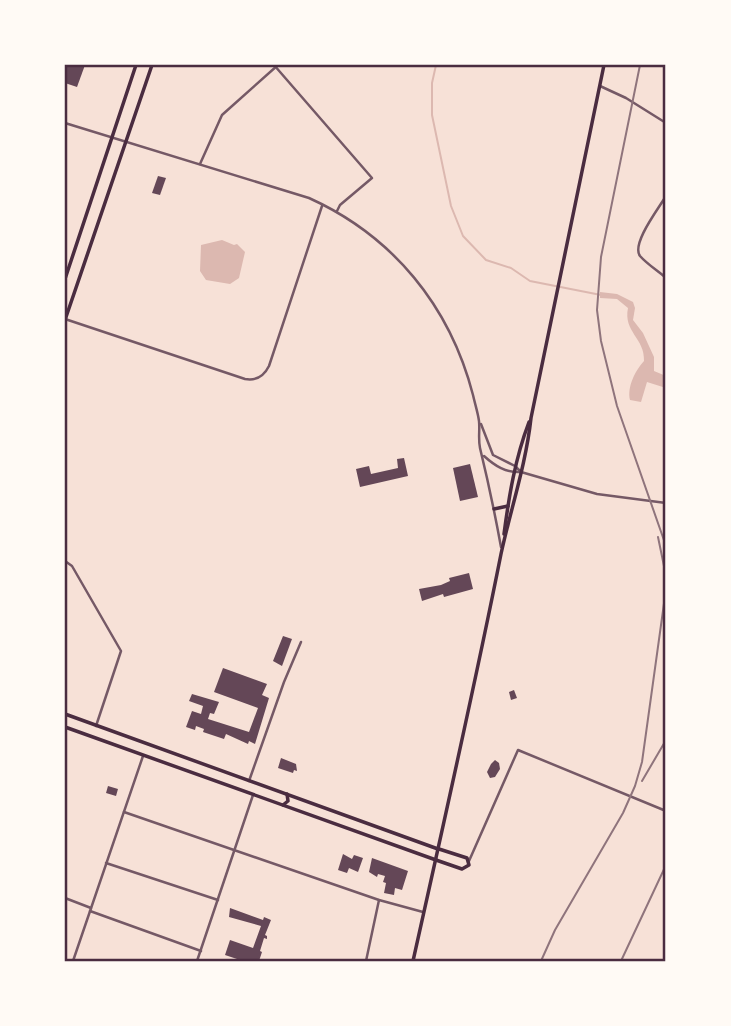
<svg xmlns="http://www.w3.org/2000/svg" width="731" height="1026" font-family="'Public Sans',sans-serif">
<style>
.water{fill:#dcb8b0}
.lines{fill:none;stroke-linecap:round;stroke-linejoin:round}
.stream{stroke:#dcb8b0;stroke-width:2}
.building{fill:#644757}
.minor{stroke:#755966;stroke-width:2.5}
.tertiary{stroke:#755966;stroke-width:2.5}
.secondary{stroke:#4a2c40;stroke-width:3.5}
.primary{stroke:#4a2c40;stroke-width:3.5}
.rail{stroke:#8f747c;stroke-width:2}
.neatline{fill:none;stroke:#4a2c40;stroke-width:2.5}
</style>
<rect width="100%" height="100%" fill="#f7e1d7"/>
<!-- water -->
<g class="water">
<polygon points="222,240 234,245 237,244 245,252 239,278 230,284 206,280 200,271 201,245"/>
<path d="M600,292L617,294L633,302L635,308L633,320L643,333L654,357V371L666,376V388L647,382L641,402L630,400C627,387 635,371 644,361C645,338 623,332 628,308L617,299L600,298Z"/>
</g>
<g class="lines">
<!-- stream -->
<polyline class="stream" points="436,65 432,83 432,115 451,206 463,236 486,260 511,268 530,281 601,295"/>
</g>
<!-- building -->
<g class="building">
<polygon points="65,65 85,65 77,87 65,83"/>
<polygon points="158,176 166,178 160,195 152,193"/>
<polygon points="404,458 408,476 360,487 356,469 369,466 371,474 398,468 397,459"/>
<polygon points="470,464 478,497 460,501 453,468"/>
<polygon points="469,573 473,589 444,597 443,594 422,601 419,589 441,585 450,581 449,578"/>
<polygon points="283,636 292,639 282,666 273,661"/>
<polygon points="223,668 267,684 262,695 269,698 255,744 249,741 248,744 226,734 224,739 203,732 204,729 196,726 195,730 186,727 192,711 201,714 203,706 189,701 192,694 219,702 214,714 210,713 208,719 249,732 258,708 214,692"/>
<polygon points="514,690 517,698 511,700 509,692"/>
<polygon points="281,758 296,764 297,771 294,770 293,773 278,768"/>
<polygon points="495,760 499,763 500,769 495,777 490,778 487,772 491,764"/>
<polygon points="108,786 118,789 116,796 106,793"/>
<polygon points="343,854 352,859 354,855 363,858 358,872 349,868 347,873 338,870"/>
<polygon points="372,858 408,871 402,890 395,888 394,895 384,893 386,883 383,882 385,876 378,874 377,877 369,872"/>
<polygon points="230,908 263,920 264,917 271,920 265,935 267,936 267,939 264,938 260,951 262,952 259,961 243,961 225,955 230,940 253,948 261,926 229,917"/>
</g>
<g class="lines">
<!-- minor -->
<g class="minor">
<polyline points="274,65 372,178 340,205 337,211"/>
<polyline points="600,86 626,98 666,123"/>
<polyline points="200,164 222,115 278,65"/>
<path d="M666,196C659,208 631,244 640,256C647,264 658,271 666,278"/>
<path d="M65,319L245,379C256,381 264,376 269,366L322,206"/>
<polyline points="521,472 597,494 666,503"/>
<polyline points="65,561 72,566 121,651 96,726"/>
<polyline points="249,781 284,682 301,642"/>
<polyline points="124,812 379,900 423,912"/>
<polyline points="469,861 518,750 666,811"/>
<polyline points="106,863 218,900"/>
<polyline points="65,898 91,908"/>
<polyline points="90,911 201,951"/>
<polyline points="197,961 253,795"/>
<polyline points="366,961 379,900"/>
</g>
<!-- tertiary -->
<g class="tertiary">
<path d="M65,123L309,198C393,236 450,306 473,395C475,404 478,413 479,421C480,430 478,439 480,448C488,481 495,514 501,547"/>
<polyline points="481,424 493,455 515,466 521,472"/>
<path d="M484,456C495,466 506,473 521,472"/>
<polyline points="73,961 143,756"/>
</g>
<!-- secondary -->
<polyline class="secondary" points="436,860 462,869 469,865 467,858 439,849"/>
<!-- primary -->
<g class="primary">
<polyline points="65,279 136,65"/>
<polyline points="65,320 152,65"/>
<polyline points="494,509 508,506"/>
<path d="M504,534C509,496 515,459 529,422"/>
<polyline points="65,714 438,849"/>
<polyline points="65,727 436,860"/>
<polyline points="283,805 288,801 287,794"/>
<path d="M413,961C443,826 474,690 501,554C511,508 526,464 531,418L604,65"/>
</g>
<!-- rail -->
<g class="rail">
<polyline points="640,65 601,257 597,310 601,341 617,406 666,546"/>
<polyline points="642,781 666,740"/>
<polyline points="541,961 555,930 623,813 635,786 642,762 666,589 665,571 658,537"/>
<polyline points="621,961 666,865"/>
</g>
</g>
<!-- border -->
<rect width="731" height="1026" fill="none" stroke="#fffaf5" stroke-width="133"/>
<rect x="66" y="66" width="598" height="894" class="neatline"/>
</svg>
